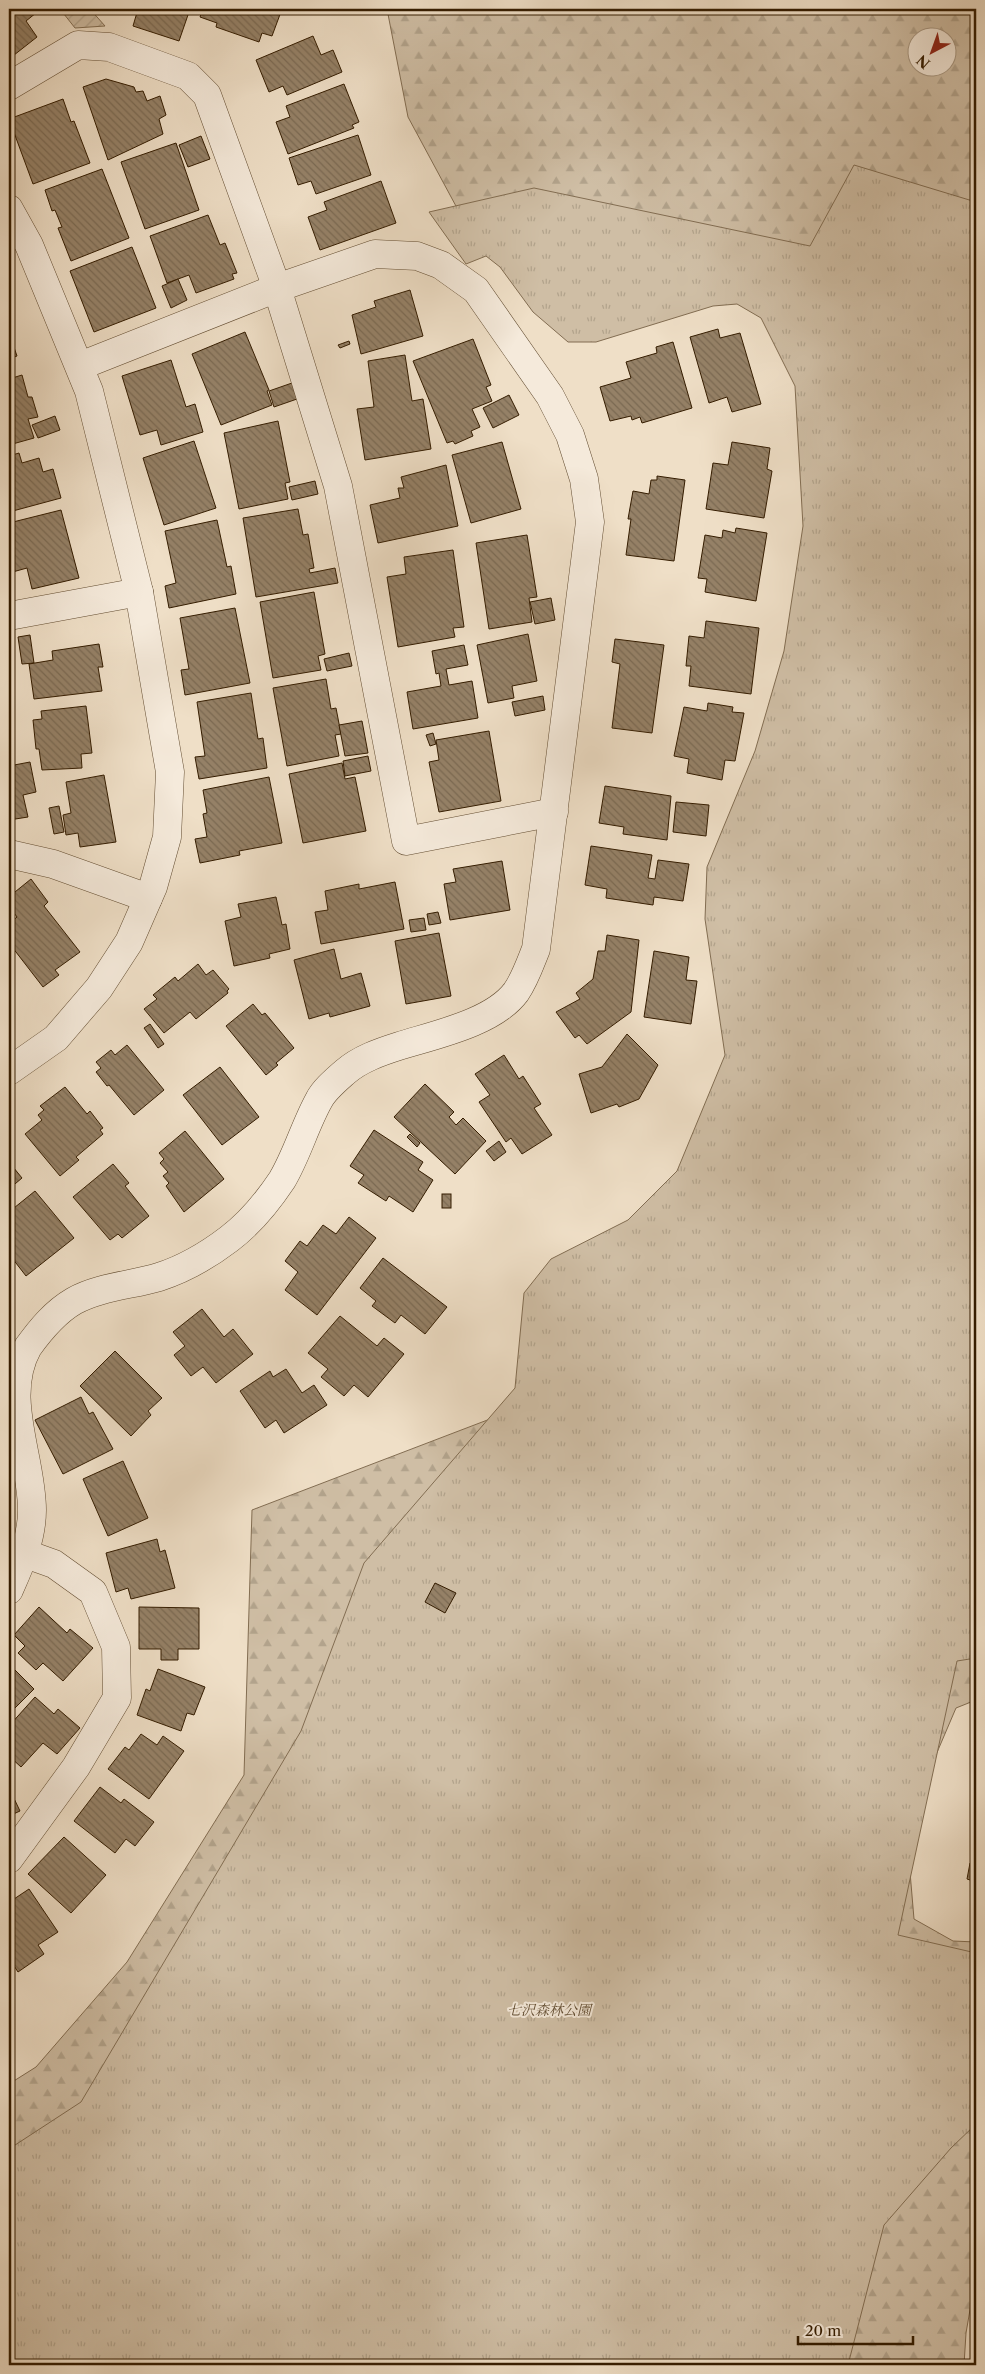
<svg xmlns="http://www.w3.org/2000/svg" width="985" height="2374" font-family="'Libre Caslon Text','Noto Serif JP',serif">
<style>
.forest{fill:url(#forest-firs);stroke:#826d52;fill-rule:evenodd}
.park{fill:url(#park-tufts);stroke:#826d52}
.garden{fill:url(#garden-furrows);stroke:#826d52}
.building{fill:url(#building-back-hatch);stroke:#341c00}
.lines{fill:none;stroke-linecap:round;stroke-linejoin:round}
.street-casing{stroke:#634d32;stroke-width:29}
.street{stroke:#f5eadb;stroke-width:28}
.labels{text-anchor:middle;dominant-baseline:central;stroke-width:4;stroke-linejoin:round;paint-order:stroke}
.park-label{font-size:14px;font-style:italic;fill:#624d32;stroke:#f5eadb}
</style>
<defs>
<pattern id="forest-firs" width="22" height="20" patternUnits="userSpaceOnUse" patternTransform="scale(1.25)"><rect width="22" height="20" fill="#cfbea5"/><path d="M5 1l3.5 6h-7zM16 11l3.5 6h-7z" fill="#b2a38c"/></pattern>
<pattern id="park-tufts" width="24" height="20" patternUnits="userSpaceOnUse" patternTransform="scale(1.25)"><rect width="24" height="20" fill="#cfbea5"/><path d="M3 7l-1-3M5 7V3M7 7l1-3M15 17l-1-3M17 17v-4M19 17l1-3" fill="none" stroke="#b2a38c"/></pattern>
<pattern id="garden-furrows" width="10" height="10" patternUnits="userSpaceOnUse" patternTransform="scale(1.25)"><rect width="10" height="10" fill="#cfbea5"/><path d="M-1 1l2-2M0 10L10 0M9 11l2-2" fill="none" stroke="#b2a38c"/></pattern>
<pattern id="building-back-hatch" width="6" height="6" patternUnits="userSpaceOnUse" patternTransform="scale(1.25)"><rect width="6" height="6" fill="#958167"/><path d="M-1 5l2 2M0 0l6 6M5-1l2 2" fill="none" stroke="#7a6952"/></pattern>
</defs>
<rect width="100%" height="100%" fill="#efdfc7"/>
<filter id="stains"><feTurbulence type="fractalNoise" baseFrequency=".004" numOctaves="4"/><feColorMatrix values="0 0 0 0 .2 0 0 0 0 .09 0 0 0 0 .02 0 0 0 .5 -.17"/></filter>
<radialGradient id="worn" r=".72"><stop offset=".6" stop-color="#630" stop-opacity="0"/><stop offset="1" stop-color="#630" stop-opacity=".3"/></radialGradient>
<!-- forest -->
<path class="forest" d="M387,9H976V1700L956,1708L906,1825L914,1919L953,1941L976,1942V2275L966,2333L964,2365H9V2084L36,2067L127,1962L244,1775L252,1510L545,1398L748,1143L824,682L792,310L471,234L408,117ZM918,38H948V68H918Z"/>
<!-- park -->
<polygon class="park" points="854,165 976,202 976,1658 957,1661 898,1935 976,1953 976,2124 951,2148 884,2225 848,2365 9,2365 9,2149 81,2102 301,1731 364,1563 515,1388 524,1293 551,1259 628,1220 677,1171 725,1055 705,919 707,867 755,751 784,651 803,526 795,386 761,318 737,304 713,306 596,342 568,342 533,312 500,267 486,256 466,264 429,212 534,188 810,246"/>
<!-- garden -->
<polygon class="garden" points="60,9 90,9 105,26 75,28"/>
<!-- building -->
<g class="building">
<polygon points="9,9 41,9 26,21 37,37 9,59"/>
<polygon points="138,9 190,9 179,41 133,26"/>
<polygon points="203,9 282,9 272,36 262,33 259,42 216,27 217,23 200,17"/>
<polygon points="313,36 321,55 333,50 342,72 287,95 283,86 269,92 256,60"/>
<polygon points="106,79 134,87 136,92 143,91 147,101 160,96 166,115 159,119 163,134 108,160 83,87"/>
<polygon points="344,84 359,122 352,125 354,128 288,154 276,122 290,117 286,106"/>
<polygon points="63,99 71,122 74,121 90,163 33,184 9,119"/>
<polygon points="358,135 371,175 316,194 311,181 298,185 289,158"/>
<polygon points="201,136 210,159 188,167 179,145"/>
<polygon points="176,143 199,210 145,229 121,162"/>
<polygon points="102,169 129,238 71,261 58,228 62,227 55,210 52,211 45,190"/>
<polygon points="381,181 396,223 320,250 308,217 327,210 324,202"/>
<polygon points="208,215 220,245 225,243 237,273 232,274 234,279 196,293 189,275 167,283 150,236"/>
<polygon points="132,247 156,308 94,332 70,271"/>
<polygon points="178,279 187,300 171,308 162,286"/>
<polygon points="410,290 423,336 361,354 352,315 376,307 374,301"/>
<polygon points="718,329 720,338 740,333 761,404 732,412 727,397 709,403 690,337"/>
<polygon points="245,332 269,390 267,391 272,405 221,425 192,354"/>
<polygon points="9,333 17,356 9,359"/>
<polygon points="473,339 491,385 486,387 492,401 472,409 480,427 471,431 473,436 455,444 453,441 447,443 413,361"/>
<polygon points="349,341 350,344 340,348 338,345"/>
<polygon points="673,342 692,408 642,423 640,417 632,420 631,416 610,421 600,387 631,378 626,362 657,353 656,347"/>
<polygon points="405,355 412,401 423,399 431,449 365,460 357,409 374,407 368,361"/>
<polygon points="171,360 186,407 195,404 203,432 161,445 157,430 140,435 122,376"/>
<polygon points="22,375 28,397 32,397 38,417 28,419 34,438 9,445 9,379"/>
<polygon points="292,383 297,399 274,407 269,391"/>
<polygon points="509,395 519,415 493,428 483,408"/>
<polygon points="55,416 60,430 38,438 32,425"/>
<polygon points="278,421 290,482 285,483 288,499 239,509 224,433"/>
<polygon points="194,441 216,508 164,525 143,458"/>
<polygon points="502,442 521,509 471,523 452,455"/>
<polygon points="732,442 770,448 767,469 772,471 764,518 706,509 713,463 728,465"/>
<polygon points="19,453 22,463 39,458 43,472 53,469 61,498 9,512 9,456"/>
<polygon points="446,465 458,526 378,543 370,505 400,498 398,488 404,488 401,477"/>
<polygon points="657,476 685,480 674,561 626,555 631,519 628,519 633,491 649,494 651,480 657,480"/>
<polygon points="315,481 318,494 292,500 289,487"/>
<polygon points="298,509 303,535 308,534 314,568 309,569 310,573 335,568 338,583 256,597 243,518"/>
<polygon points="61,510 79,578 32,589 27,568 9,573 9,523"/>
<polygon points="217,520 227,567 231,566 236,594 169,608 165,586 176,583 165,531"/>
<polygon points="736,528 767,533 756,601 705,592 707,579 698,578 705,535 722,538 723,530 735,533"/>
<polygon points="527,535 537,597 529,598 532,622 489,629 476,543"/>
<polygon points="453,550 464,627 453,628 455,637 398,647 387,577 406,574 404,557"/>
<polygon points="314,592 325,654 318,656 321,670 273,678 260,602"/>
<polygon points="551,598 555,620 535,624 530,602"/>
<polygon points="235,608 250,683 185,695 181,670 189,669 180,618"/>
<polygon points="706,621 759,628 751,694 689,686 691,666 686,666 689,636 704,638"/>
<polygon points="528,634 537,681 512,686 514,698 488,703 477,645"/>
<polygon points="30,635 34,663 22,664 18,637"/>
<polygon points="615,639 664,645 652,733 612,728 620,664 612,662"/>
<polygon points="99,644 103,667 98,667 102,691 34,699 29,664 53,660 52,651"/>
<polygon points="464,645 468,665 446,669 449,685 472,681 478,718 413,729 407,692 441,686 439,673 436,674 432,651"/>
<polygon points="349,653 352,666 327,671 324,659"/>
<polygon points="326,679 331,709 336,708 341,734 335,735 339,756 287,766 273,688"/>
<polygon points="251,693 258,739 263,738 267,768 199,779 195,757 205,756 197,702"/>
<polygon points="543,696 545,710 515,716 512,702"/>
<polygon points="708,703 733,707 732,712 744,713 735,761 725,760 722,780 687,773 689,759 674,756 684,707 707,711"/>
<polygon points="86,706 92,753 81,754 82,768 42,770 39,749 36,749 33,720 42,719 41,711"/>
<polygon points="362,721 368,753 345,756 339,725"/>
<polygon points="489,731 501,801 439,812 429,762 439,760 436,740"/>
<polygon points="433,733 436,744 430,746 426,735"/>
<polygon points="368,756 371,771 345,776 343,761"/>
<polygon points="30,762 36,792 23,795 28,817 9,820 9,766"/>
<polygon points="342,763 345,779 355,777 366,831 303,843 289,774"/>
<polygon points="104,775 116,842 80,847 78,833 66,835 63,815 71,813 66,782"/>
<polygon points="269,777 282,843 239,851 240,855 200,863 195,839 207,837 203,814 207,813 203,790"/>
<polygon points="605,786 671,796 667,840 623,834 624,827 599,823"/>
<polygon points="676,802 709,805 706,836 673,832"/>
<polygon points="59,806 64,832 54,834 49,808"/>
<polygon points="591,846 652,855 648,878 655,879 658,860 689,864 683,901 654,897 653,905 606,898 607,889 585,885"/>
<polygon points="502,861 510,910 450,920 444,884 456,882 453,869"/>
<polygon points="31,879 48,902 44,906 80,952 55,970 59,975 43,987 9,943 11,936 9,924 17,917 9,906 10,896"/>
<polygon points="395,882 404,929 321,944 315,912 328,910 325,891 359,884 359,889"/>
<polygon points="276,897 282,925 286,924 290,949 269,954 270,958 234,966 225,921 241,917 238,904"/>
<polygon points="438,912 441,923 429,925 427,914"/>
<polygon points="424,918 426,930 411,932 409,920"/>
<polygon points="439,933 451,996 406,1004 395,941"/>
<polygon points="607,935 639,940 631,1012 587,1044 579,1035 575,1038 556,1012 580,999 576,993 593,979 598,951 605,951"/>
<polygon points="334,949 341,979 361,973 370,1006 330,1017 329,1013 309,1019 294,960"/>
<polygon points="654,951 689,957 686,980 697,981 691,1024 644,1017"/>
<polygon points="198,964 206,975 213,970 229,989 227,991 228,993 196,1019 190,1012 164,1033 144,1009 157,999 153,995 175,977 178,981"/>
<polygon points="253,1004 262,1015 265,1013 294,1048 276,1063 278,1065 266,1075 226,1026"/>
<polygon points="150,1024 164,1044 158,1048 144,1028"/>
<polygon points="627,1034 658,1065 639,1099 619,1107 617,1104 591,1113 579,1074 602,1067"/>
<polygon points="127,1045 164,1090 134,1115 109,1085 107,1086 96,1072 101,1068 96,1062 111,1050 115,1055"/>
<polygon points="504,1055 519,1079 523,1076 541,1104 534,1108 552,1135 522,1154 511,1138 506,1142 479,1102 490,1095 475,1074"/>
<polygon points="220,1067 259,1117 222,1145 183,1095"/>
<polygon points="425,1084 454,1112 449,1117 456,1125 463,1118 486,1141 455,1174 394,1117"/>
<polygon points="65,1087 87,1114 90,1111 103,1128 100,1130 103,1134 76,1157 79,1160 60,1176 25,1134 42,1120 38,1115 44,1110 40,1106"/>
<polygon points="374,1130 423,1162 418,1170 433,1180 413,1212 389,1196 386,1201 358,1183 364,1175 350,1166"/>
<polygon points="185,1131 224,1179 184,1212 166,1186 169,1183 163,1176 168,1172 160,1163 164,1159 159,1153"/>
<polygon points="410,1134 420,1143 417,1147 407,1137"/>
<polygon points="499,1141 506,1152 494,1161 486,1151"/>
<polygon points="9,1162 22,1178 9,1189"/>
<polygon points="113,1164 129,1183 125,1186 149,1216 122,1238 118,1234 110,1240 73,1197"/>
<polygon points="35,1191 74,1238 26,1276 9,1254 9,1212"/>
<rect x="442" y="1194" width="9" height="14"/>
<polygon points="349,1217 376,1238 317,1315 285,1290 298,1272 285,1261 300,1241 307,1246 323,1225 336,1234"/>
<polygon points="383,1258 447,1307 425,1334 401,1315 395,1323 372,1306 376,1301 360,1288"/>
<polygon points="202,1309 224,1337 233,1329 253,1354 216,1383 203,1367 191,1376 174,1355 185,1346 173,1332"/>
<polygon points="340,1316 377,1346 384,1338 404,1354 368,1397 354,1385 344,1396 321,1377 328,1369 308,1353"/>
<polygon points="115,1351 162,1398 148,1411 151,1415 131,1436 80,1386"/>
<polygon points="286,1369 302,1393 314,1385 327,1405 284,1433 276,1420 265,1428 240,1391 270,1371 273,1377"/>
<polygon points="81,1397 89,1414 93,1412 113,1449 63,1474 35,1420"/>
<polygon points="123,1461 148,1518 108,1536 83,1479"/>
<polygon points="157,1539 160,1552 165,1550 175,1588 131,1599 128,1588 116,1592 106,1553"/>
<polygon points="435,1583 456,1593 445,1613 425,1602"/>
<polygon points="39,1607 67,1633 70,1629 93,1648 63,1681 43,1663 36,1670 18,1653 25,1646 14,1635"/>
<polygon points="139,1607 199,1608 199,1649 178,1649 178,1660 161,1660 161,1649 139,1649"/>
<polygon points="9,1664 34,1689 9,1714"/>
<polygon points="158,1669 205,1687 194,1715 187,1713 181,1731 137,1715 146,1689 150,1691"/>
<polygon points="35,1697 54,1714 58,1709 80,1728 57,1754 43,1743 21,1767 9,1756 9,1726"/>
<polygon points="141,1734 157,1745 163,1736 184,1751 149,1799 108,1769 125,1747 129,1750"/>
<polygon points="100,1787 121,1803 124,1799 154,1822 135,1846 126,1839 115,1853 74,1821"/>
<polygon points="9,1788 20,1811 9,1816"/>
<polygon points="64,1837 106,1875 71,1913 28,1874"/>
<polygon points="970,1863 976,1864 976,1882 967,1879"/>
<polygon points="29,1889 58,1932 38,1945 44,1954 18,1972 9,1958 9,1898 11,1901"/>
</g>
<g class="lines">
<!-- street casing -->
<g class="street-casing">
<g id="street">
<polyline points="9,86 78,45 109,47 188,76 207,95 277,288 338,486 406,841 554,812"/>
<polyline points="9,209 29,245 89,391 139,592 170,772 167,837 153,887 129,942 99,988 56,1038 9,1071"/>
<polyline points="9,616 139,592"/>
<polyline points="9,854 53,864 148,898"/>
<path d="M9,1590C20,1565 32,1539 32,1510C32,1457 0,1397 28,1347C41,1329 55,1312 74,1301C99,1287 132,1285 159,1277C184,1269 208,1255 229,1239C249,1224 268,1201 282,1180C297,1155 305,1125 319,1100C324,1090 336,1080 345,1072C360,1059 380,1052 399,1046C434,1035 493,1023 516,992C525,979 530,964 536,949L590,522L584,479L570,435L550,396L476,290L441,265L417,256L375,254L277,288L80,366"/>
<polyline points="9,1859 76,1767 117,1698 116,1647 93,1592 54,1564 26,1554"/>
</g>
</g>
<!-- street -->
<use href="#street" class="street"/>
</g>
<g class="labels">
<!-- park labels -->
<g class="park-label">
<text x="549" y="2010">七沢森林公園</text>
</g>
</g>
<!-- margin -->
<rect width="985" height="2374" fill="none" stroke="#efdfc7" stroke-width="30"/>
<rect x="10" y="10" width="965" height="2354" fill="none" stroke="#341c00" stroke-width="2.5"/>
<rect x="15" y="15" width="955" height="2344" fill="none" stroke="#341c00"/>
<!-- north arrow -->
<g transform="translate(932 52) rotate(221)"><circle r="24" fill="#f5eadb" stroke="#a89883"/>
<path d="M0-4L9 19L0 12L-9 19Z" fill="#8f2418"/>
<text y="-8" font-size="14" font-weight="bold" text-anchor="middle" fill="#341c00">N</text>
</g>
<!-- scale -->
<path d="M798 2336v8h115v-8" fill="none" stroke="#341c00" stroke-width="2.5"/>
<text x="805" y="2336" font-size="15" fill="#341c00" stroke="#f5eadb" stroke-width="4" paint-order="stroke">20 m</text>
<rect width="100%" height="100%" filter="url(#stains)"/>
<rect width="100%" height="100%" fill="url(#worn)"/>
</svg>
